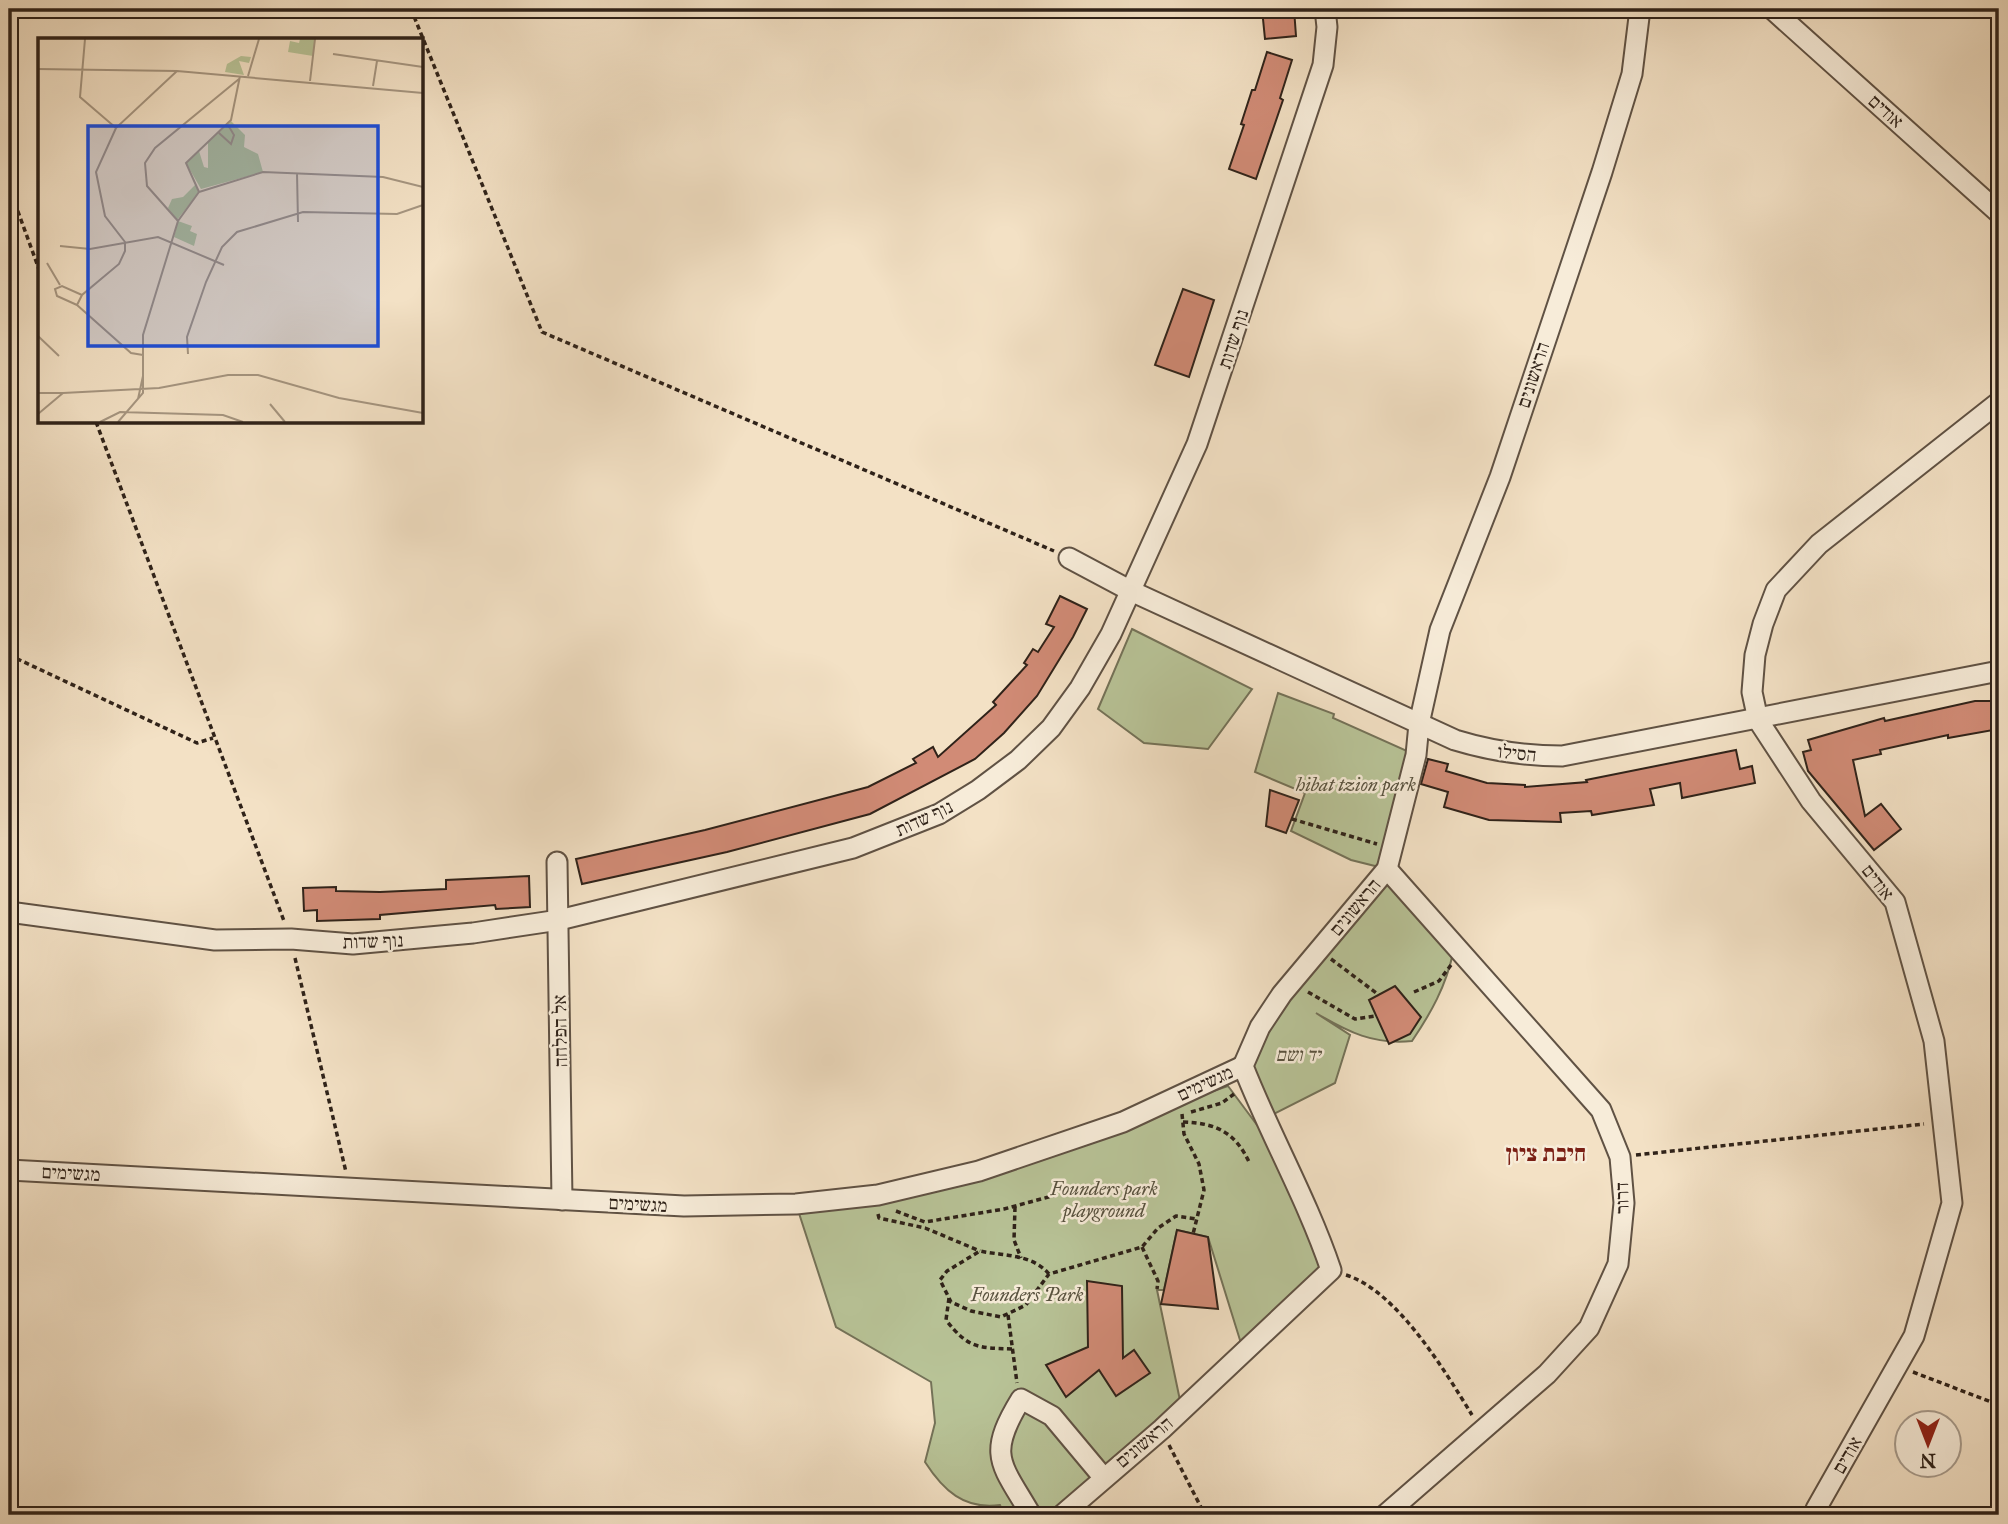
<svg xmlns="http://www.w3.org/2000/svg" width="2008" height="1524" font-family="'IM FELL Great Primer','Frank Ruhl Libre',serif">
<style>
.green{fill:#b8c397;stroke:#747258;stroke-width:2}
.building{fill:#d18b76;stroke:#2f2219;stroke-width:2}
.lines{fill:none;stroke-linecap:round;stroke-linejoin:round}
.minor-casing{stroke:#605244;stroke-width:23}
.path{stroke:#2f2219;stroke-width:3.5;stroke-dasharray:5 3.5;stroke-linecap:butt}
.minor{stroke:#f7ecd9;stroke-width:19}
.labels{text-anchor:middle;dominant-baseline:central;stroke-width:5;stroke-linejoin:round;paint-order:stroke}
.street-label{font-size:19px;fill:#2f2219;stroke:#f7ecd9}
.park-label{font-size:19px;font-style:italic;fill:#58523f;stroke:#f7ecd9}
.quarter-label{font-size:23px;font-weight:bold;fill:#7a1f14;stroke:#f7ecd9}
.inset-road{fill:none;stroke:#a59580;stroke-width:2}
.view{fill:#1d4ed8;fill-opacity:0.15;stroke:#1d4ed8;stroke-width:3.5}
.inset-edge{fill:none;stroke:#2f2219;stroke-width:3.5}
</style>
<rect width="100%" height="100%" fill="#f3e1c5"/>
<filter id="stains"><feTurbulence type="fractalNoise" baseFrequency=".00286" numOctaves="4"/><feColorMatrix values="0 0 0 0 .2 0 0 0 0 .09 0 0 0 0 .02 0 0 0 .5 -.17"/></filter>
<radialGradient id="worn" r=".72"><stop offset=".6" stop-color="#630" stop-opacity="0"/><stop offset="1" stop-color="#630" stop-opacity=".3"/></radialGradient>
<!-- green -->
<g class="green">
<polygon points="1132,629 1252,689 1208,749 1144,743 1098,709"/>
<polygon points="1278,693 1334,714 1333,718 1416,755 1387,869 1351,860 1291,831 1305,793 1255,772"/>
<path d="M1393,875L1453,953C1446,986 1431,1013 1412,1041C1374,1045 1348,1032 1316,1013L1350,1035L1335,1083L1264,1119L1243,1066L1282,994Z"/>
<path d="M1228,1086L1292,1172L1331,1270L1244,1353L1208,1237L1177,1230L1164,1290H1157L1182,1410L1062,1515H1004L1000,1505C964,1510 943,1490 925,1462L935,1423L931,1382L836,1327L796,1204L1011,1160Z"/>
</g>
<!-- building -->
<g class="building">
<polygon points="1262,9 1294,9 1296,36 1265,39"/>
<polygon points="1267,52 1292,60 1280,98 1283,100 1256,179 1229,169 1244,125 1241,124 1252,90 1255,90"/>
<polygon points="1183,289 1214,300 1189,377 1155,365"/>
<polygon points="1060,596 1087,609 1073,637 1037,696 1004,733 975,759 870,814 727,852 582,884 576,859 705,830 868,787 916,763 913,759 933,747 938,757 996,705 993,702 1027,665 1024,663 1033,649 1038,652 1054,627 1046,624"/>
<polygon points="1975,701 1999,701 1999,729 1948,738 1948,735 1880,750 1881,754 1853,760 1865,816 1881,804 1901,829 1874,850 1808,771 1803,752 1811,750 1808,740 1884,718 1885,721"/>
<polygon points="1736,750 1740,769 1752,766 1755,783 1682,798 1680,783 1650,789 1654,805 1592,815 1591,811 1560,813 1561,822 1489,820 1444,807 1448,792 1421,784 1428,759 1448,764 1446,771 1487,783 1525,785 1525,787 1587,782 1586,780"/>
<polygon points="1270,790 1299,800 1286,833 1266,826"/>
<polygon points="529,876 530,907 496,909 495,905 380,915 380,919 317,921 317,910 304,911 303,888 336,887 336,891 380,892 446,889 446,880"/>
<polygon points="1395,986 1421,1017 1410,1034 1389,1044 1369,1000"/>
<polygon points="1177,1230 1208,1237 1218,1309 1161,1304"/>
<polygon points="1087,1281 1122,1286 1123,1358 1134,1350 1150,1373 1116,1396 1099,1370 1066,1397 1046,1365 1088,1347"/>
</g>
<g class="lines">
<!-- minor casing -->
<g class="minor-casing">
<g id="minor">
<polyline points="1772,9 1999,213"/>
<path d="M1069,558L1131,591L1455,740C1491,751 1524,756 1562,756L1999,671"/>
<polyline points="557,862 562,1200"/>
<polyline points="9,912 215,940 291,939 353,944 473,933 559,920 853,848 939,814 978,790 1018,760 1051,728 1080,688 1111,634 1197,444 1323,65 1327,27 1325,9"/>
<polyline points="9,1170 684,1206 796,1204 878,1195 979,1171 1123,1122 1243,1066"/>
<polyline points="1816,1509 1914,1336 1952,1203 1934,1041 1895,902 1811,801 1758,720 1752,692 1755,655 1763,624 1776,590 1819,544 1999,402"/>
<path d="M1031,1515C1001,1463 986,1456 1021,1399L1052,1416L1103,1477"/>
<path d="M1062,1515L1162,1429L1331,1270C1307,1199 1270,1135 1243,1066L1260,1027L1282,994L1387,869L1416,755L1419,724L1440,630L1500,477L1602,172L1632,74L1640,9"/>
<polyline points="1385,1515 1547,1374 1589,1328 1618,1264 1624,1203 1620,1157 1601,1110 1387,869"/>
</g>
</g>
<!-- path -->
<g class="path">
<polyline points="411,9 542,332 1054,551"/>
<polyline points="9,187 40,272"/>
<polyline points="96,422 284,921"/>
<polyline points="9,655 197,743 213,738"/>
<polyline points="1292,819 1377,844"/>
<polyline points="295,958 346,1172"/>
<polyline points="1331,959 1379,995"/>
<polyline points="1308,992 1355,1019 1376,1016"/>
<polyline points="1414,992 1439,981 1451,965"/>
<polyline points="1191,1112 1222,1103 1234,1094"/>
<polyline points="1182,1114 1184,1134 1199,1164 1204,1190 1193,1234"/>
<path d="M1183,1122C1217,1123 1236,1133 1250,1164"/>
<polyline points="1636,1155 1924,1124"/>
<polyline points="1015,1207 1014,1240 1021,1258"/>
<polyline points="896,1211 925,1222 1004,1209 1056,1195"/>
<polyline points="878,1214 879,1218 925,1228 980,1251"/>
<polyline points="1142,1247 1158,1281 1157,1289"/>
<path d="M1049,1274C1032,1254 1004,1256 980,1251L947,1271L940,1280L951,1302L971,1311L1001,1317L1026,1305L1049,1274L1142,1247L1158,1228L1176,1216L1197,1219"/>
<path d="M1346,1275C1397,1291 1445,1371 1472,1415"/>
<path d="M949,1298L946,1320C968,1348 977,1348 1012,1349"/>
<polyline points="1008,1315 1017,1383"/>
<polyline points="1913,1372 1999,1405"/>
<polyline points="1169,1445 1205,1515"/>
</g>
<!-- minor -->
<use href="#minor" class="minor"/>
</g>
<g class="labels">
<!-- street labels -->
<g class="street-label">
<text transform="translate(1886 111) rotate(42)">אודים</text>
<text transform="translate(1233 339) rotate(-72)">נוף שדות</text>
<text transform="translate(1533 375) rotate(-72)">הראשונים</text>
<text transform="translate(1517 753) rotate(6)">הסילו</text>
<text transform="translate(924 818) rotate(-25)">נוף שדות</text>
<text transform="translate(1878 882) rotate(52)">אודים</text>
<text transform="translate(1355 907) rotate(-50)">הראשונים</text>
<text transform="translate(373 941) rotate(-2)">נוף שדות</text>
<text transform="translate(560 1031) rotate(-91)">אל הפלחה</text>
<text transform="translate(1205 1083) rotate(-25)">מגשימים</text>
<text transform="translate(71 1173) rotate(3)">מגשימים</text>
<text transform="translate(1622 1198) rotate(-91)">דרור</text>
<text transform="translate(638 1204) rotate(3)">מגשימים</text>
<text transform="translate(1144 1442) rotate(-40)">הראשונים</text>
<text transform="translate(1847 1455) rotate(-60)">אודים</text>
</g>
<!-- park labels -->
<g class="park-label">
<text x="1356" y="784">hibat tzion park</text>
<text x="1298" y="1054">יד ושם</text>
<text x="1104" y="1188">Founders park<tspan x="1104" dy="22">playground</tspan></text>
<text x="1027" y="1294">Founders Park</text>
</g>
<!-- quarter labels -->
<g class="quarter-label">
<text x="1546" y="1153">חיבת ציון</text>
</g>
</g>
<!-- overview -->
<g transform="translate(38 38)">
<rect width="385" height="385" fill="#f3e1c5"/>
<path d="M262,1H277L275,18L250,14L252,3L261,5ZM203,18L213,19L211,25L201,23L206,37L187,34L189,26ZM193,83L207,97L206,109L220,116L225,134L163,151L148,125L161,113L166,129L170,130V104ZM158,146L161,154L139,182L130,170L134,161L145,159ZM140,183L154,188L152,193L159,196L156,208L136,199Z" fill="#b8c397"/>
<path class="inset-road" d="M47,1L42,59L78,90L139,33M295,16L385,29M0,31L139,33L385,55M210,38L221,1M272,43L277,1M335,48L339,23M78,90L58,134L67,178L87,204V213L81,226L44,257L39,267L93,315L105,317M181,95L193,106L196,97L190,87M259,135L260,184M161,154L225,134L345,139L385,149M140,183L109,148L107,125L117,110L201,41M22,208L52,211L120,199L186,227M9,225L22,247M39,267L19,258L17,251L24,248L44,257M0,298L21,318M150,316L149,299L168,244L184,209L199,194L265,174L359,176L385,167M0,355H27M25,355L121,350L190,337H220L301,360L385,375M100,361L105,338M232,366L247,384M0,376L25,355M62,384L82,374L185,377L205,384M80,384L105,355V297L140,183L161,154L148,125L193,82L202,38"/>
<path class="view" d="M50,88H340V308H50Z"/>
<rect width="385" height="385" class="inset-edge"/>
</g>
<!-- margin -->
<rect width="2008" height="1524" fill="none" stroke="#f3e1c5" stroke-width="35"/>
<rect x="10" y="10" width="1987" height="1503" fill="none" stroke="#2f2219" stroke-width="3.5"/>
<rect x="18" y="18" width="1973" height="1489" fill="none" stroke="#2f2219" stroke-width="2"/>
<!-- north arrow -->
<g transform="translate(1928 1444) rotate(180)"><circle r="33" fill="#f7ecd9" stroke="#a79b8c" stroke-width="2"/>
<path d="M0-5L12 26L0 18L-12 26Z" fill="#8f2418"/>
<text y="-10" font-size="19" font-weight="bold" text-anchor="middle" fill="#2f2219">N</text>
</g>
<rect width="100%" height="100%" filter="url(#stains)"/>
<rect width="100%" height="100%" fill="url(#worn)"/>
</svg>
